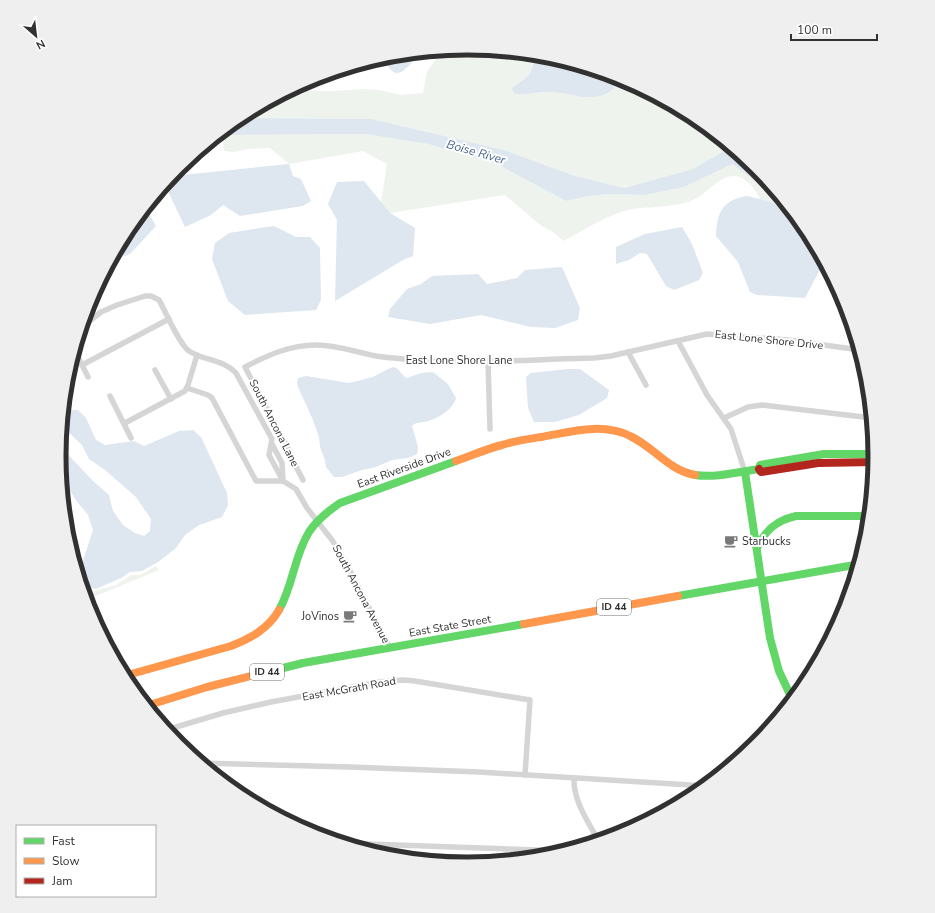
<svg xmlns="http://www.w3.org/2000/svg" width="935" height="913" font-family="'Nunito Sans',sans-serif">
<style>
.green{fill:#eff3ed}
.water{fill:#dee6f0}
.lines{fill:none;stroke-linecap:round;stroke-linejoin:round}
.river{stroke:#dee6f0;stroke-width:10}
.street{stroke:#d5d5d5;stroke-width:5.5}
.fast{stroke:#63d668;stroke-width:8}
.slow{stroke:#ff974d;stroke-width:8}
.jam{stroke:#b3261e;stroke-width:8}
.labels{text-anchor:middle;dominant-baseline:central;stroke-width:4;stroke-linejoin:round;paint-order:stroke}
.shield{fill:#fff;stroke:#6f6f6f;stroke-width:1}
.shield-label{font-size:10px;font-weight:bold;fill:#313131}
.street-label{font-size:11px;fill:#313131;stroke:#fff}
.poi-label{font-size:11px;fill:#313131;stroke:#fff;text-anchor:start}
.water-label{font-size:12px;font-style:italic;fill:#47658c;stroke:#fff}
.rim{fill:none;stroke:#313131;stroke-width:5}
</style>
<rect width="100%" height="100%" fill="#fff"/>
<!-- green -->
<g class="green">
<polygon points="468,48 547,56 624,79 695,117 731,147 693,169 624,188 572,175 504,150 372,119 239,118 290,90 332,91 364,89 379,90 401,95 423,93 427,72 441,51"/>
<path d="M365,134L428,144L495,163L566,201L588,196L609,194L645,195L684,187L745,158L757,168L795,214H789L772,202L760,199C755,189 747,177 734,176C721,175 707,193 695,199C676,208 653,206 632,209C608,214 585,230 563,241L553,232L539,224L505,195L390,213L381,202L387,164L363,151L289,164L270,148L249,149L233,152L224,151L222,135Z"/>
<polygon points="156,566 159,570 86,600 84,594 116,585 131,575 140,575"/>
</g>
<!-- water -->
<g class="water">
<path d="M426,52C423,53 420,54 418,56C410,62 401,81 390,69C387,65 385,61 384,57L388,56Z"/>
<path d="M535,55L547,56L614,76C616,83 616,88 609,92C591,103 572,93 553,92C540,91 528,95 516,94L513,92L512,88C528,77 533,75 535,55Z"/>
<polygon points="239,118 372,119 504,150 572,175 624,188 693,169 731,147 745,158 684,187 645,195 609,194 588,196 566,201 495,163 428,144 365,134 218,135"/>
<polygon points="289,164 293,176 301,179 311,201 303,206 240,216 223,205 211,215 185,227 165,185 172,176"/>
<polygon points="364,181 390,213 415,228 413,256 403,260 335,301 337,220 328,204 337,182"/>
<path d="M747,196L772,202L789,214H795L807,230L824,262L805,298L757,295L750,292L738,262L716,236C717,213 722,200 747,196Z"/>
<polygon points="146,208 156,226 130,254 111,261 128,229"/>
<polygon points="274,226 296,237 310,237 320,248 321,300 316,310 245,315 228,301 212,259 215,243 229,233"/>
<polygon points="682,227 692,244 703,273 699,280 674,290 666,286 647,254 640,253 629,260 616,264 616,247 645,234"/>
<polygon points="562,267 580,308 578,320 555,328 531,327 481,315 430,324 388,317 390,309 407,289 421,284 432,276 478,274 487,284 517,278 525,270"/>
<path d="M394,367C400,369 401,375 407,378L421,373L433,372L448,384L456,398C453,410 436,420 424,422C419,423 416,422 412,426L418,447L417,454L408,458L392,460L376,467L362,470L342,477H334L326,467L325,460L320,447L319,437L313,420L298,387L297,382L298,378L306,376L349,383L373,377L390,368Z"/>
<polygon points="568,369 580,369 609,390 607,398 579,415 555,422 534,422 528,408 526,377 531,373"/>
<polygon points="64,410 78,410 86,418 96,440 105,445 134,441 144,446 179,431 193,430 201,437 227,493 228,505 222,517 199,525 185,535 176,548 158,562 142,571 130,572 123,577 96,589 89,587 82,579 80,570 93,530 88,515 75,499 65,481 60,467 59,456 60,443 73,460 93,481 109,495 113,511 123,525 135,533 144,536 150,531 151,519 136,497 105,470 89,459 82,445 62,426"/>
</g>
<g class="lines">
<!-- river -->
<polyline class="river" points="729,155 765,182 769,183"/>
<!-- street -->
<g class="street">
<path d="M82,327L101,312L117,305L145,296H151L159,300C166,312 179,344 189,351C204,361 223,359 236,373L272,439L269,455L283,481L282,463L272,444"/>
<polyline points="678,341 707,395 731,429 745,472"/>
<polyline points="75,351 88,377"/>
<polyline points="628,352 646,385"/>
<polyline points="488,361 490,429"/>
<polyline points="82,365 169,319"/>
<polyline points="155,370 171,399"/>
<polyline points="187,388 208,395 212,398 256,481 283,481 296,489 307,508 332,540 345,561 390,648"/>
<polyline points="110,396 131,438"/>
<polyline points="724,418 748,407 762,405 872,418"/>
<polyline points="125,423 185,391 188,385 197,355"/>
<path d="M303,480L291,457V454L245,367C268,355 290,345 316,345C337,345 356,352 376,356C396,359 416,360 436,361C489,363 542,359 594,358L611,356L707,334L788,340L860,350"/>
<polyline points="166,730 223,713 271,702 379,682 403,680 415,681 530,700 525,775"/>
<polyline points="200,763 350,767 479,772 707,786"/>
<path d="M574,778C573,801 588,821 599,842"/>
<polyline points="340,843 566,851"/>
</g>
<!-- fast -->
<g class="fast">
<polyline points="745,472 770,638 779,671 793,701"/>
<path d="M695,475C716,478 738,472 759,469L760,465L824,454H876"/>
<path d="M757,548C765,530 777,520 796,516H870"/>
<polyline points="678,596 860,564"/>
<path d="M279,610C293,586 294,556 309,532C317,520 328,511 340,503L456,461"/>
<polyline points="271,671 303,663 524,624"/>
</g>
<!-- slow -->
<g class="slow">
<path d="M456,461C471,456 486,449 502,445C514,441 528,439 541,437C570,432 602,422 630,436C654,447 668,470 695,475"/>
<polyline points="524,624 678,596"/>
<path d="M124,676L231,646C251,638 268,629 279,610"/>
<polyline points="146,706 207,687 271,671"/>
</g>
<!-- jam -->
<polyline class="jam" points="759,469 761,472 818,463 875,462"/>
</g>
<!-- icons -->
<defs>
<g id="cafe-bare" transform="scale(1.08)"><path d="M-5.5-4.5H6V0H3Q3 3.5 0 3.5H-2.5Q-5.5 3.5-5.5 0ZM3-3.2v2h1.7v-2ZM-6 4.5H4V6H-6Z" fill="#797979" stroke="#fff" stroke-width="2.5" paint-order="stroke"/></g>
</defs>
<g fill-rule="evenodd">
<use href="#cafe-bare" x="731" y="541"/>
<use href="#cafe-bare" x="350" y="616"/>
</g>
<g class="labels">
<!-- shield labels -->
<g class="shield">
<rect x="597" y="599" width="34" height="16" rx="3"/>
<rect x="250" y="664" width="34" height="16" rx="3"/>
</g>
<g class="shield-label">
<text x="614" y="607">ID 44</text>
<text x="267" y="672">ID 44</text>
</g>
<!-- street labels -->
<g class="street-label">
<text transform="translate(769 340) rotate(6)">East Lone Shore Drive</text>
<text x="459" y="360">East Lone Shore Lane</text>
<text transform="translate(274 423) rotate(63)">South Ancona Lane</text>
<text transform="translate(404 468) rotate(-20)">East Riverside Drive</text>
<text transform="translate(361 594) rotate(62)">South Ancona Avenue</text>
<text transform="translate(450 626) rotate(-10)">East State Street</text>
<text transform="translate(349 689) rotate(-10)">East McGrath Road</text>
</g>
<!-- poi labels -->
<g class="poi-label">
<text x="742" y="541">Starbucks</text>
<text x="339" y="616" text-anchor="end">JoVinos</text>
</g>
<!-- water labels -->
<g class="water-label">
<text transform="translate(476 152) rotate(16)">Boise River</text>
</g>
</g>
<!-- crop -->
<path d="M0 0H935V913H0ZM66 456a401 401 0 1 1 802 0a401 401 0 1 1-802 0Z" fill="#efefef" fill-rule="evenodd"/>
<path class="rim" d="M66 456a401 401 0 1 1 802 0a401 401 0 1 1-802 0Z"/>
<!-- legend -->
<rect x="16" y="825" width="140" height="72" fill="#ffffff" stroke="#adadad"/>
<rect x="24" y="838" width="20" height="6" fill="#63d668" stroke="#adadad"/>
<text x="52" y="845" font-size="12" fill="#313131">Fast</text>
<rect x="24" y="858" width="20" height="6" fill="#ff974d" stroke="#adadad"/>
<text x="52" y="865" font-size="12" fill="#313131">Slow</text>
<rect x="24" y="878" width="20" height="6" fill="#b3261e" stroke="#adadad"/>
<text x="52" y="885" font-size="12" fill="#313131">Jam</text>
<!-- north arrow -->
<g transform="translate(36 36) rotate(152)" stroke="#ffffff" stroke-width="3" paint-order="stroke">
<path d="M0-3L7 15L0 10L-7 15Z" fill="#313131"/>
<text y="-6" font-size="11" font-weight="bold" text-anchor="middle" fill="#313131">N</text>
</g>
<!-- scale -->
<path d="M791 34v6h86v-6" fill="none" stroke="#313131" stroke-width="2"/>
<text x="797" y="34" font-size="12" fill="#313131" stroke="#ffffff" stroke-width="3" paint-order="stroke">100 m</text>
</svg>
